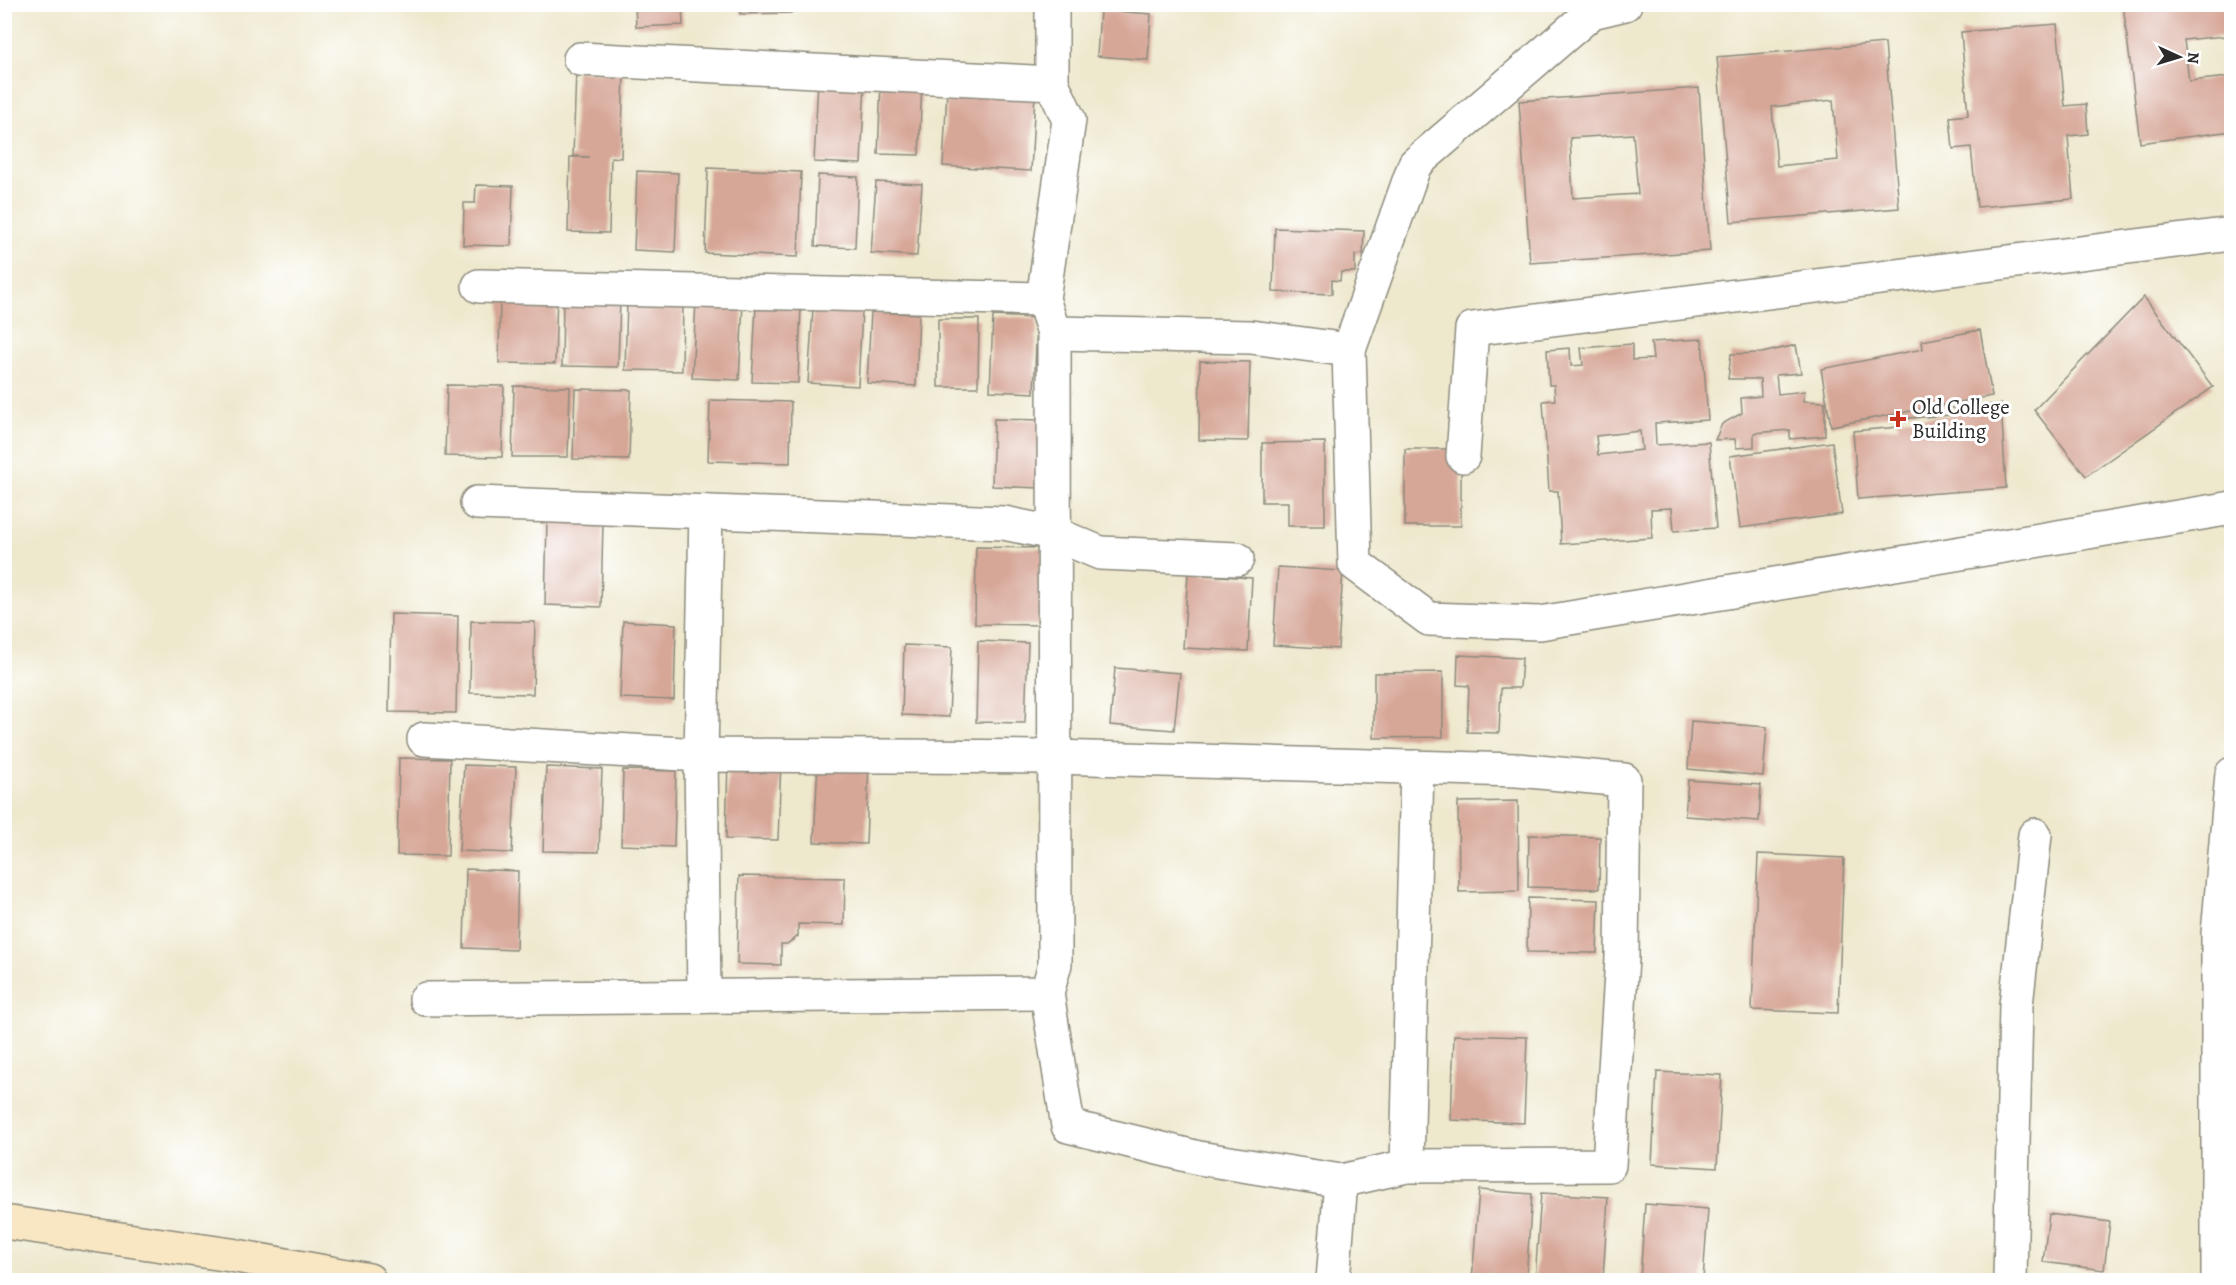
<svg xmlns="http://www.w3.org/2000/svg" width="2236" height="1285" font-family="Alegreya,serif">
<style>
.building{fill:#d6a696;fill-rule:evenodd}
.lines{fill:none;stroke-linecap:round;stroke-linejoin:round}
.street-casing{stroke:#8c8a7c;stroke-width:36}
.secondary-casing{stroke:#8c8a7c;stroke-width:36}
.street{stroke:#fff;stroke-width:33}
.secondary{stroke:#f9e7c3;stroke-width:33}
.poi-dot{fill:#c8321e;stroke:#fff;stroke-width:2}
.labels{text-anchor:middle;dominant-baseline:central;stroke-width:6;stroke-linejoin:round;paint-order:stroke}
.poi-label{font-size:21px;fill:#2b2b2b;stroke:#fff;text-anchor:start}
</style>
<rect width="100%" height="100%" fill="#fff"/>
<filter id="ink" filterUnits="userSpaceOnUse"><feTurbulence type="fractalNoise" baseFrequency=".0167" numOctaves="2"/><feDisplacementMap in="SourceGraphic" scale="12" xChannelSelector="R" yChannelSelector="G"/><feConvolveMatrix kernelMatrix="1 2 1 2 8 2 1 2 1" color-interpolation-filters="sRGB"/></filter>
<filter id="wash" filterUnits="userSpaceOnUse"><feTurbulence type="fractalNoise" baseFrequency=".008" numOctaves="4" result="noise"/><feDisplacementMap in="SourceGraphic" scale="24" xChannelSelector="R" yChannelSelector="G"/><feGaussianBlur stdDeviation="1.35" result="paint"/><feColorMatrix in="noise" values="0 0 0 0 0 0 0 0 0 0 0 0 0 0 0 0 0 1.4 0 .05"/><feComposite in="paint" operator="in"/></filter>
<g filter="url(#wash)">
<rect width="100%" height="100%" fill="#eee8cd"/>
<g id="blocks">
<!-- building -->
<g class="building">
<polygon points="635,4 682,4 683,25 636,27"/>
<polygon points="740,4 791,4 791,13 740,14"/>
<rect x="817" y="4" width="55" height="3"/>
<path d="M2123,4H2232V131L2140,143ZM2225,36L2229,77L2189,81L2184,40Z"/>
<polygon points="1100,10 1151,14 1148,60 1097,56"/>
<polygon points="2057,24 2065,106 2086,104 2088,134 2068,136 2073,199 1977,207 1971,147 1953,149 1950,117 1968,115 1961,32"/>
<path d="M1885,43L1899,208L1731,222L1717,57ZM1833,100L1838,160L1777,166L1772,107Z"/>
<polygon points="576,71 624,73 621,158 611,157 609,233 568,232 570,157 589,157 573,156"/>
<polygon points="818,80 865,82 861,164 814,162"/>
<polygon points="881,83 922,84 919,155 878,154"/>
<path d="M1699,88L1710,251L1530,263L1519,101ZM1633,134L1638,194L1573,198L1570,138Z"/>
<polygon points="947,89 1035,94 1031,171 943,166"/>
<polygon points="708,168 801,172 798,257 705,253"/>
<polygon points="637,171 678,173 675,252 634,250"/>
<polygon points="818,175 858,177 855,248 815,246"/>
<polygon points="876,182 922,184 917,256 871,253"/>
<polygon points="476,185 513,186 511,246 463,245 464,203 475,203"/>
<polygon points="1275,228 1364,231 1363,254 1355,255 1355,272 1341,272 1340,281 1332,280 1332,294 1273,292"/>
<polygon points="500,292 557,293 555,364 499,363"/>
<polygon points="563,295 620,297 618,367 562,366"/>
<polygon points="2144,297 2213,387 2086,476 2034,410"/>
<polygon points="627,299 683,301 682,371 625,370"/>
<polygon points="696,301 743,303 739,380 692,378"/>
<polygon points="756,305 801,306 798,383 752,382"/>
<polygon points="813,308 862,311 858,386 808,383"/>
<polygon points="871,312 919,314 916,386 867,383"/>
<polygon points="993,316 1037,318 1034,393 990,391"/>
<polygon points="938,319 979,319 978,387 938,387"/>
<polygon points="1980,330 1992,396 1831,426 1821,369 1923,349 1922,341"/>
<path d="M1702,339L1708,420L1655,423L1656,445L1709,442L1716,528L1674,531L1672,508L1651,509L1652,538L1561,544L1558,491H1549L1543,401L1555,400L1554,385H1549L1547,350L1570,348L1571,366L1583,365L1581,348L1632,344V360L1653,359L1651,342ZM1640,431L1642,450L1598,455L1596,436Z"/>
<polygon points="1796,345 1801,373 1776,375 1778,394 1805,391 1803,401 1825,402 1825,436 1790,439 1790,430 1754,433 1754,447 1736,448 1735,439 1715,440 1722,424 1742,413 1741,398 1761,396 1760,379 1728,379 1731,354 1762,353"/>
<polygon points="1200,361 1250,362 1248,441 1199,440"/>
<polygon points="447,385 504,386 502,457 445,456"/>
<polygon points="514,386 570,387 568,457 512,457"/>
<polygon points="575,389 631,390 629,460 573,459"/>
<polygon points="710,400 791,402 790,463 708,461"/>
<polygon points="2001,404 2006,488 1858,499 1853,431 1899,427 1898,419 1950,415 1950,408"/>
<polygon points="994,419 1042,420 1040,488 992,486"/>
<polygon points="1325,442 1325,526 1288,526 1288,502 1262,502 1262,443"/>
<polygon points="1832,442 1842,514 1740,528 1730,456"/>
<rect x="1405" y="449" width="56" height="77"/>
<polygon points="547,521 603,522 601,607 545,605"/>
<polygon points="976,547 1043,548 1043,625 975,624"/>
<polygon points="1278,567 1343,571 1338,649 1273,645"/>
<polygon points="1188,574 1252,578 1248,651 1183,648"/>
<polygon points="391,614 458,616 456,713 389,712"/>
<polygon points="471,621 535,622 533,694 470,693"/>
<polygon points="623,621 676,624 674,700 620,698"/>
<polygon points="978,641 1028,643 1025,723 976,722"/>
<polygon points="904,645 952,647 949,717 902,715"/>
<polygon points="1458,655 1522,658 1520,688 1501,688 1499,733 1467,732 1469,686 1457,685"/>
<polygon points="1115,668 1180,673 1174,730 1110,725"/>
<polygon points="1443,672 1443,737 1374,738 1374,673"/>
<polygon points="1691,721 1767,727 1763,776 1688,769"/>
<polygon points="399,758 450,759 448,856 397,855"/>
<polygon points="728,758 781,760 778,840 726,839"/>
<polygon points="818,759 869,762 866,844 814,842"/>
<polygon points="464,765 516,767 512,853 459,851"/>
<polygon points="546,767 602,769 599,852 543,851"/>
<polygon points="623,770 676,771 674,847 621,845"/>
<polygon points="1688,780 1761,785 1759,821 1685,816"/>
<polygon points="1518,801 1519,891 1459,892 1458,802"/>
<polygon points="1529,835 1600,837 1599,889 1528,887"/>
<polygon points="1758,854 1844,858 1838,1013 1752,1010"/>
<polygon points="466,869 518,871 516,950 464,948"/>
<polygon points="739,876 845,878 844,925 798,924 798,936 787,944 781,944 781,965 737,964"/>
<polygon points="1528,898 1599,900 1597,953 1527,952"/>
<polygon points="1454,1035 1527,1037 1524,1123 1451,1120"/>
<polygon points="1657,1072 1722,1075 1717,1168 1652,1164"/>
<polygon points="1479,1190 1532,1194 1526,1280 1472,1280"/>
<polygon points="1541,1193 1608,1197 1603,1280 1535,1280"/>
<polygon points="1645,1204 1708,1209 1703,1280 1640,1280"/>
<polygon points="2049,1214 2110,1222 2104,1270 2043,1262"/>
</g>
</g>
</g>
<g filter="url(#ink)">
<use href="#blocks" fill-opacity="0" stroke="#8c8a7c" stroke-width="1.5"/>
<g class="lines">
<!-- street casing -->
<g class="street-casing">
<g id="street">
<polyline points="1625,4 1592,12 1415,164 1349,350 1355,564 1429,619 1540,623 2232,508"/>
<polyline points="1052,83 1052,4"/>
<polyline points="479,286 1043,299"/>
<polyline points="1054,333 1251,337 1349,350"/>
<polyline points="1463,456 1472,329 2232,234"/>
<polyline points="477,503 1004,523 1053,533 1100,553 1237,559"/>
<polyline points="424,739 701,755 1053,757 1517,770 1624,780 1622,958 1609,1165 1407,1166 1341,1181 1199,1158 1068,1126 1047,993"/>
<polyline points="704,995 701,755 706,512"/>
<polyline points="426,999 1047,993 1055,964 1054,333 1043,299 1069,120 1052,83 580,59"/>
<polyline points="1407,1166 1417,767"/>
<polyline points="1333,1280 1341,1181"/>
<polyline points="2010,1280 2016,1005 2035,835"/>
<polyline points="2218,1280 2218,934 2232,774"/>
</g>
</g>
<!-- secondary casing -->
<g class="secondary-casing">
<polyline id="secondary" points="4,1222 231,1255 369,1280"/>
</g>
<!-- street -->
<use href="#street" class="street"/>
<!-- secondary -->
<use href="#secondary" class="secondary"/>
</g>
</g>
<!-- markers -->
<path class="poi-dot" d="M1895 410h6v6h6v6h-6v6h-6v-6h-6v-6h6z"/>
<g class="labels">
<!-- poi labels -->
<g class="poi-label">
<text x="1912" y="407">Old College<tspan x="1912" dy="24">Building</tspan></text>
</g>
</g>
<!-- margin -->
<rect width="2236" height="1285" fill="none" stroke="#fff" stroke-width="24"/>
<!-- north arrow -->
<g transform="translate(2179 57) rotate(94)" stroke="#ffffff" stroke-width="4.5" paint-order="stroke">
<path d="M0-4.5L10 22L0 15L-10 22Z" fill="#2b2b2b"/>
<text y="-9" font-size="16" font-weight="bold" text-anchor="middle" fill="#2b2b2b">N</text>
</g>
</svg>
